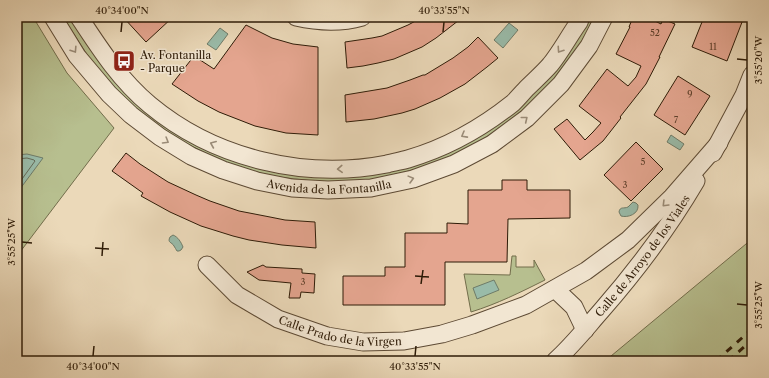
<svg xmlns="http://www.w3.org/2000/svg" width="769" height="378" font-family="'Libre Caslon Text',serif">
<style>
.green{fill:#b7bf8f;stroke:#726d4b}
.water{fill:#99bba9;stroke:#6e7b68}
.lines{fill:none;stroke-linecap:round;stroke-linejoin:round}
.shore{stroke:#646b58;stroke-width:1}
.building{fill:#e4a58f;stroke:#2e1b07}
.street-casing{stroke:#5d4a34;stroke-width:19}
.street{stroke:#f2e6d2;stroke-width:17}
.rail{stroke:#2e1b07;stroke-width:3;stroke-dasharray:7 7;stroke-linecap:butt}
.oneway{stroke:#9a8b77}
.ticks{fill:none;stroke:#2e1b07;stroke-width:1.5}
.labels{text-anchor:middle;dominant-baseline:central;stroke-width:3;stroke-linejoin:round;paint-order:stroke}
.number-label{font-size:9px;fill:#5c3e29}
.poi-label{font-size:11px;fill:#2e1b07;stroke:#f2e6d2;text-anchor:start}
.street-label{font-size:11px;fill:#2e1b07;stroke:#f2e6d2}
.neatline{fill:none;stroke:#2e1b07;stroke-width:1.5}
.ticks-label{font-size:10px;text-anchor:middle;fill:#2e1b07}
</style>
<rect width="100%" height="100%" fill="#ebd9b9"/>
<filter id="stains"><feTurbulence type="fractalNoise" baseFrequency=".005" numOctaves="4"/><feColorMatrix values="0 0 0 0 .2 0 0 0 0 .09 0 0 0 0 .02 0 0 0 .5 -.17"/></filter>
<radialGradient id="worn" r=".72"><stop offset=".6" stop-color="#630" stop-opacity="0"/><stop offset="1" stop-color="#630" stop-opacity=".3"/></radialGradient>
<!-- green -->
<g class="green">
<polygon points="17,17 33,17 67,73 114,128 17,256"/>
<polygon points="63,17 70,17 93,52 179,134 321,176 465,143 587,17 595,17 579,46 548,87 511,121 468,149 421,168 371,180 321,182 270,176 221,161 176,138 135,108 110,84 88,56"/>
<polygon points="752,239 752,361 605,361"/>
<path d="M512,256H516V267H534V260L545,280C521,292 497,304 471,312L464,274L510,275Z"/>
</g>
<!-- water -->
<g class="water">
<polygon points="509,23 518,30 503,48 494,40"/>
<polygon points="220,28 228,34 216,50 207,44"/>
<polygon points="671,135 684,144 680,150 667,142"/>
<polygon points="27,154 43,158 17,193 17,155"/>
<path d="M633,202L636,203L638,205C639,214 628,218 621,216L619,212C620,206 624,209 628,207Z"/>
<path d="M173,235C178,237 181,242 183,247L181,250L179,251H177C176,249 175,248 174,246C172,242 167,243 170,237Z"/>
<polygon points="494,280 499,290 477,299 473,288"/>
</g>
<g class="lines">
<!-- shore -->
<polyline class="shore" points="17,159 27,158 34,160 35,161 17,186"/>
</g>
<!-- building -->
<g class="building">
<polygon points="123,17 173,17 146,42"/>
<polygon points="423,17 463,17 436,38 422,47 394,59 378,63 363,66 347,68 345,42 372,38 382,36 408,25"/>
<polygon points="633,17 647,17 661,24 663,19 675,24 659,57 660,57 646,84 620,117 621,118 603,141 580,160 554,129 567,119 585,140 593,132 601,123 579,106 607,69 628,86 636,77 641,66 616,54 630,27 629,27"/>
<polygon points="704,17 744,17 727,61 692,47"/>
<polygon points="246,25 272,38 293,44 318,47 318,135 286,133 255,126 219,112 198,101 172,84 194,56 214,69"/>
<polygon points="478,37 498,58 487,67 465,84 440,98 415,109 402,113 374,119 346,122 345,95 387,88 410,80 423,75 425,75 453,58 468,47"/>
<polygon points="678,76 710,96 685,135 654,115"/>
<polygon points="636,142 663,169 631,201 604,175"/>
<polygon points="126,153 140,164 168,182 196,195 210,201 239,211 270,217 285,220 315,222 316,248 282,245 249,240 233,236 201,226 170,212 141,196 143,193 112,171"/>
<polygon points="502,180 527,180 527,190 570,190 570,218 508,219 507,262 445,262 445,305 343,305 343,276 385,276 385,267 405,267 405,233 447,233 447,223 468,224 468,190 502,190"/>
<polygon points="263,265 266,267 302,269 302,273 315,274 314,293 301,292 300,298 289,298 291,283 259,280 247,272"/>
</g>
<g class="lines">
<!-- street casing -->
<g class="street-casing">
<g id="street">
<path id="s1" d="M53,17L77,56L109,94L131,115L160,137L191,156L223,170L257,181L292,188L328,190L371,188L413,179L454,164L492,144L527,118L561,84L589,46L604,17"/>
<path d="M79,17C100,49 120,80 150,105C215,159 305,180 387,164C394,162 401,161 408,159C446,148 483,127 513,103C518,98 523,92 528,87C535,80 543,73 550,65C560,53 569,36 579,22L581,17"/>
<path d="M296,17C318,22 341,23 362,17"/>
<polyline points="713,153 744,95 752,75"/>
<path id="s2" d="M207,265L237,295L278,319L327,336L363,342L404,341L442,334L472,325L526,305L586,271L628,240L672,197L719,143"/>
<polyline points="555,289 574,307 585,330"/>
<path id="s3" d="M555,361C572,346 586,328 601,311C636,271 669,227 696,181"/>
</g>
</g>
<!-- street -->
<use href="#street" class="street"/>
<!-- rail -->
<g class="rail">
<polyline points="716,361 752,329"/>
<polyline points="728,361 752,340"/>
</g>
</g>
<!-- one-way arrows -->
<defs><path id="oneway-chevron" d="M-2-3.5L2.5 0L-2 3.5" fill="none" stroke-width="1.6" stroke-linecap="round" stroke-linejoin="round"/></defs>
<g class="oneway">
<use href="#oneway-chevron" transform="translate(74 50) rotate(57)"/>
<use href="#oneway-chevron" transform="translate(560 50) rotate(124)"/>
<use href="#oneway-chevron" transform="translate(525 119) rotate(-39)"/>
<use href="#oneway-chevron" transform="translate(464 135) rotate(151)"/>
<use href="#oneway-chevron" transform="translate(166 141) rotate(31)"/>
<use href="#oneway-chevron" transform="translate(213 144) rotate(-157)"/>
<use href="#oneway-chevron" transform="translate(340 169) rotate(177)"/>
<use href="#oneway-chevron" transform="translate(411 179) rotate(-15)"/>
<use href="#oneway-chevron" transform="translate(665 204) rotate(135)"/>
</g>
<!-- ticks -->
<path class="ticks" d="M121,32L122,22M443,32L444,22M737,59L747,60M22,242L32,243M95,248L109,249M102,256L103,242M415,276L429,277M421,284L423,270M737,304L747,305M93,356L94,346M415,356L416,346"/>
<!-- icons -->
<defs>
<g id="bus-square" transform="scale(1.15)"><rect x="-9" y="-9" width="18" height="18" rx="4" fill="#8f2418" stroke="#f2e6d2"/><path d="M-5-6H5V4H4V6H2V4H-2V6H-4V4H-5ZM-3.5-4V0h7V-4ZM-3.5 1.2v1.5H-2V1.2ZM2 1.2v1.5H3.5V1.2Z" fill="#fff"/></g>
</defs>
<g fill-rule="evenodd">
<use href="#bus-square" x="124" y="61"/>
</g>
<g class="labels">
<!-- number labels -->
<g class="number-label">
<text x="655" y="32">52</text>
<text x="713" y="46">11</text>
<text x="690" y="93">9</text>
<text x="676" y="119">7</text>
<text x="643" y="161">5</text>
<text x="625" y="184">3</text>
<text x="303" y="281">3</text>
</g>
<!-- poi labels -->
<g class="poi-label">
<text x="140" y="55">Av. Fontanilla<tspan x="140" dy="13">- Parque</tspan></text>
</g>
<!-- street labels -->
<g class="street-label">
<text stroke="none"><textPath href="#s1" startOffset="342">Avenida de la Fontanilla</textPath></text>
<text stroke="none"><textPath href="#s3" startOffset="137">Calle de Arroyo de los Viales</textPath></text>
<text stroke="none"><textPath href="#s2" startOffset="154">Calle Prado de la Virgen</textPath></text>
</g>
</g>
<!-- margin -->
<rect width="769" height="378" fill="none" stroke="#ebd9b9" stroke-width="44"/>
<rect x="22" y="22" width="725" height="334" class="neatline"/>
<g class="ticks-label">
<text x="122" y="14">40°34'00"N</text>
<text x="444" y="14">40°33'55"N</text>
<text transform="translate(758 60) rotate(-90)" y="4">3°55'20"W</text>
<text transform="translate(11 242) rotate(-90)" y="4">3°55'25"W</text>
<text transform="translate(758 305) rotate(-90)" y="4">3°55'25"W</text>
<text x="93" y="370">40°34'00"N</text>
<text x="415" y="370">40°33'55"N</text>
</g>
<rect width="100%" height="100%" filter="url(#stains)"/>
<rect width="100%" height="100%" fill="url(#worn)"/>
</svg>
